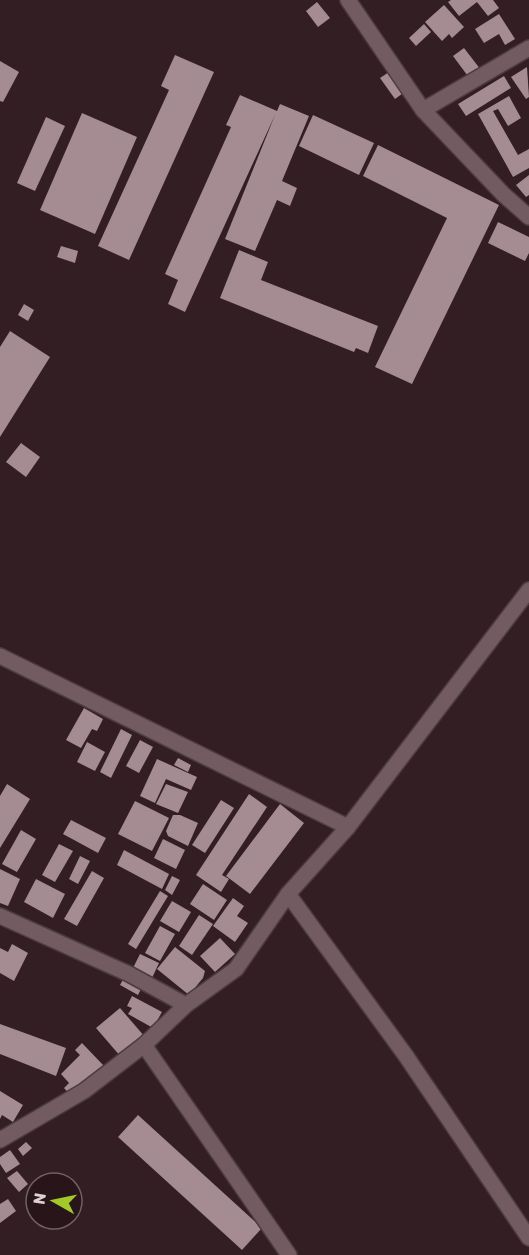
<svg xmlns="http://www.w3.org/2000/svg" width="529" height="1255" font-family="Rubik,sans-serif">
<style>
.building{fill:#a58b92}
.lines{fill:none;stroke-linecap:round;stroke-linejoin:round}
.street-casing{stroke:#4c3c40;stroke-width:18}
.street{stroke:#725b61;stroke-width:15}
</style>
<rect width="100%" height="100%" fill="#321e23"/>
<!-- building -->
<g class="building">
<polygon points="451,0 493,0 499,8 488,16 477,2 459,16 448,2"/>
<polygon points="317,2 330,18 318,27 306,11"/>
<polygon points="444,5 464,27 452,38 449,34 442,41 425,22"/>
<polygon points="499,14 515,39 505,45 499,34 484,43 475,29"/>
<polygon points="424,24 431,32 416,46 409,38"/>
<polygon points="464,48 481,70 470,79 453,56"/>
<polygon points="175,55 214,72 129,260 98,246 169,90 161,86"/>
<polygon points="0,61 19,72 3,102 0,101"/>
<polygon points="527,67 529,97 526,99 511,77"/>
<polygon points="392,70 406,91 395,99 380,78"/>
<polygon points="504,76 511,88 466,116 458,104"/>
<polygon points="240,95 277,111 280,104 309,116 282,181 297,188 290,206 277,200 255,251 225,239 275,115 185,312 168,304 178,280 165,274 231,127 226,125"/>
<polygon points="509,96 521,118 508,126 498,109 493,111 518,155 529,149 529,168 513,177 478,114"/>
<polygon points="82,113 137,137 95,234 40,210"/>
<polygon points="313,115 374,143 359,175 299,146"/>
<polygon points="46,117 65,126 35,191 17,183"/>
<polygon points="378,145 499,205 412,384 375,367 447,218 363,176"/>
<polygon points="529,175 529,195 526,197 516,185"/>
<polygon points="498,222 529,237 529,253 525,261 488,243"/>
<polygon points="61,246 78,251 75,263 57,257"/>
<polygon points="239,250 268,262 261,280 378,326 368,353 356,348 354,352 220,298"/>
<polygon points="24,304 34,310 28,321 18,315"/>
<polygon points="10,331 50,357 0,437 0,347"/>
<polygon points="21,443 40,457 26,477 6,462"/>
<polygon points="84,708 103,719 97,731 92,729 81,748 66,740"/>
<polygon points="121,729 132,735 111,778 100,772"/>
<polygon points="140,740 153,747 139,773 126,766"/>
<polygon points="87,742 105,752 95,771 77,762"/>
<polygon points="178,758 191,765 188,772 174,765"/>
<polygon points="157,759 197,777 191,790 166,779 155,803 140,796"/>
<polygon points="7,784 30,799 0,848 0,796"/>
<polygon points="166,784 188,792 178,813 156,804"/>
<polygon points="249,794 267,807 222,875 229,879 221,892 196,875"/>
<polygon points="221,800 234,808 205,853 192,845"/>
<polygon points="135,801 169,818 152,851 118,834"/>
<polygon points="280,804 304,823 250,894 226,876"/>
<polygon points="173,815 180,815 198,823 188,846 168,836 166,831"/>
<polygon points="71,820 106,838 98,853 63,834"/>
<polygon points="21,830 36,839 17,872 2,864"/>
<polygon points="163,839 185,850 176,869 154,858"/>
<polygon points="59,844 73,851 55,882 42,875"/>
<polygon points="124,850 169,874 162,889 117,865"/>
<polygon points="80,856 90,861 78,884 69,879"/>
<polygon points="0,869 20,879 8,906 0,903"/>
<polygon points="92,871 104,878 77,926 64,919"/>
<polygon points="172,876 180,880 172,895 165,890"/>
<polygon points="36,879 65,894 53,918 24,902"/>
<polygon points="203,884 227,900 214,920 190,904"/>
<polygon points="160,891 168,896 136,949 128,944"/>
<polygon points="233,898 244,906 237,916 248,923 235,942 213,926"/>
<polygon points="172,901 191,912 179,932 160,921"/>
<polygon points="199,915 213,924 192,955 179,946"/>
<polygon points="160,926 175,934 160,961 145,953"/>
<polygon points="220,938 235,954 215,972 200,956"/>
<polygon points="12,944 28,953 14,981 0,973 0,948 8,952"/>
<polygon points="175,947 205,971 203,978 189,995 157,969"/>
<polygon points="140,954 159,963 152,978 133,968"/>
<polygon points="126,974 143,985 138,995 120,985"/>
<polygon points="132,996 162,1012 153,1028 128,1014 132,1008 127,1006"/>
<polygon points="120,1008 145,1037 121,1057 96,1028"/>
<polygon points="0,1024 66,1048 56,1076 0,1054"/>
<polygon points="82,1043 104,1066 72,1097 64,1088 69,1083 61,1074 80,1055 75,1050"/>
<polygon points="0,1091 23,1105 13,1122 2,1115 0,1119"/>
<polygon points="138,1115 262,1228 242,1250 118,1137"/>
<polygon points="26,1142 32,1148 23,1156 18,1149"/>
<polygon points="10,1150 20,1164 6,1173 0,1164 0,1157"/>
<polygon points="17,1171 28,1184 19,1192 7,1178"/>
<polygon points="8,1199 16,1211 0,1223 0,1204"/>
</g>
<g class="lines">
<!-- street casing -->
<g class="street-casing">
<g id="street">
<polyline points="348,0 423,110 504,195 529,217"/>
<polyline points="423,110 529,48"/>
<polyline points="0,656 348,827"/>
<polyline points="288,894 406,1056 529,1238"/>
<polyline points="0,916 129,974 186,1005"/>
<polyline points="144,1045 289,1255"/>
<polyline points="0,1140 84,1091 144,1045 186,1005 236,969 288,894 348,827 529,590"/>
</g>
</g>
<!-- street -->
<use href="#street" class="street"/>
</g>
<!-- north arrow -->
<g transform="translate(54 1201) rotate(279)"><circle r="28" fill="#27151a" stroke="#706064" stroke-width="1.5"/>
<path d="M0-4.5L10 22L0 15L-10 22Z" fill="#a2c929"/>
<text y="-9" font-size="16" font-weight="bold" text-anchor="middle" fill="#ded0d3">N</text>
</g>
</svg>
